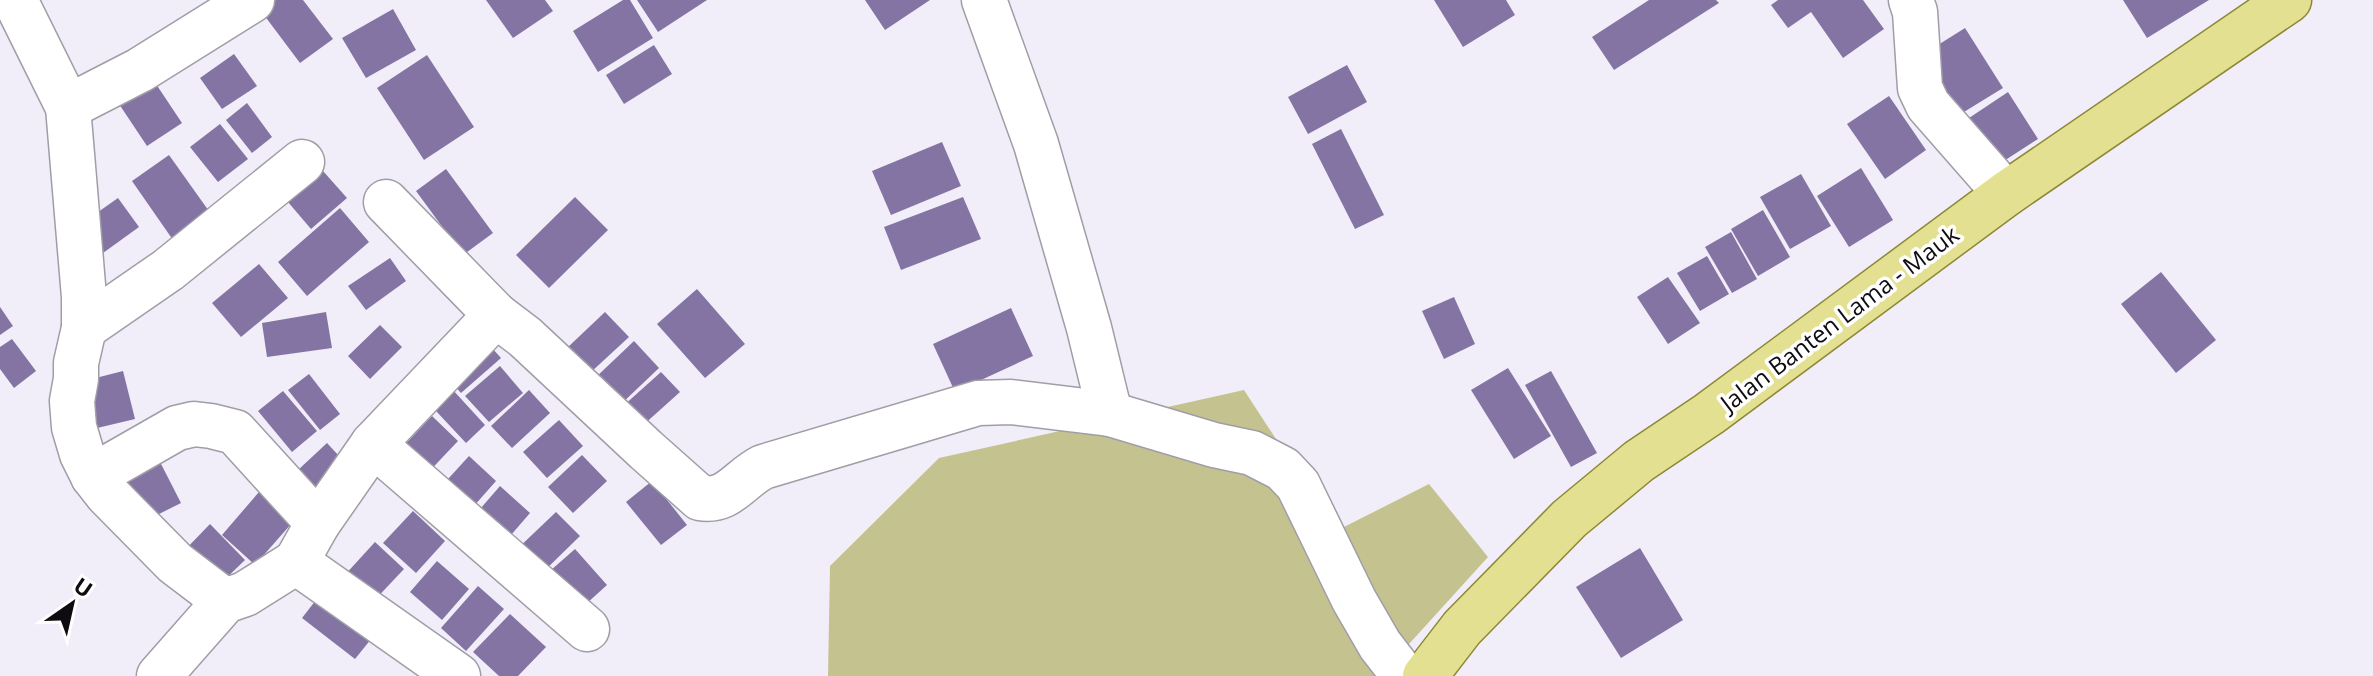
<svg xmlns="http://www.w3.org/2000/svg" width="2373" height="676" font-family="'Open Sans',sans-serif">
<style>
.green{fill:#c4c390}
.building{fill:#8474a4}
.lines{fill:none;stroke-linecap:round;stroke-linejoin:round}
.street-casing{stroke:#a09da7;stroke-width:47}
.primary-casing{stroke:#8d8836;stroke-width:47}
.street{stroke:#fff;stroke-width:44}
.primary{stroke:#e3e092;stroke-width:44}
.labels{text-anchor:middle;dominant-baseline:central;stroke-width:7;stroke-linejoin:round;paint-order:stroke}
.street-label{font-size:24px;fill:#0e0c10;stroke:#fff}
</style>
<rect width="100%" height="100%" fill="#f1eef9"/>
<!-- green -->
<polygon class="green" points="1244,390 1336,531 1429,484 1488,557 1380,676 828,676 830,566 939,458"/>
<!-- building -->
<g class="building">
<polygon points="276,0 303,0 333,39 300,63 261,11"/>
<polygon points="486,0 545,0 553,11 513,38"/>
<polygon points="623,0 630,0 653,38 598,72 573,31"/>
<polygon points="637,0 707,0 658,32"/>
<polygon points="865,0 930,0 885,30"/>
<polygon points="1434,0 1506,0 1515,15 1463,47"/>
<polygon points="1649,0 1716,0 1719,3 1614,70 1592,37"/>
<polygon points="1778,0 1863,0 1884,29 1843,58 1811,12 1788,28 1771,5"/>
<polygon points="2123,0 2209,0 2147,38"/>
<polygon points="393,9 416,50 366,78 342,38"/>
<polygon points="1965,28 2003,88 1959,115 1922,55"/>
<polygon points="654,45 672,74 624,104 606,75"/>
<polygon points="234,54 257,86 222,109 200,78"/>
<polygon points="427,55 474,127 424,160 377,88"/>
<polygon points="1347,65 1367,102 1308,134 1288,97"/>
<polygon points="154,81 182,123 147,146 119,104"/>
<polygon points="2008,92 2038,139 1993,168 1963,122"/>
<polygon points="1889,96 1926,150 1885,179 1847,124"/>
<polygon points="247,103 272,137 252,153 226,120"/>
<polygon points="220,124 248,159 218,182 190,147"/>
<polygon points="1341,129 1384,215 1355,229 1312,144"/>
<polygon points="942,142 961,186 891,215 872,171"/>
<polygon points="169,155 211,214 173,240 132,181"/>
<polygon points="1861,168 1893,220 1849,247 1817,196"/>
<polygon points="446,169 493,233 463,255 416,191"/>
<polygon points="323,171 347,198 311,229 288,202"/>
<polygon points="1801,174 1831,226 1790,249 1760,197"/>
<polygon points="575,197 608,230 549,288 516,255"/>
<polygon points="963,197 981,239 901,270 884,227"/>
<polygon points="118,198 139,227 103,253 81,224"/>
<polygon points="340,208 369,242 307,296 278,262"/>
<polygon points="1763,210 1790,257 1758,276 1731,229"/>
<polygon points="1731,232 1757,279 1732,293 1705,247"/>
<polygon points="1707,256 1729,294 1700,311 1677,273"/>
<polygon points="390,258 406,281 366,310 348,286"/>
<polygon points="259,264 288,298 241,337 212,303"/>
<polygon points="2161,272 2216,340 2176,373 2121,304"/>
<polygon points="1668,277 1700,323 1668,344 1637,297"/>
<polygon points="697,289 745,344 705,378 657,324"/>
<polygon points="1454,297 1475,344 1444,359 1422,311"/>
<polygon points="0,307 13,326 0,335"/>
<polygon points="1011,308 1033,356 955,392 933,344"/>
<polygon points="326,312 332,348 267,357 262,323"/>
<polygon points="605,312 629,337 590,373 567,348"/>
<polygon points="380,325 402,347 370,379 348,356"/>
<polygon points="483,338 501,358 461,393 443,373"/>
<polygon points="12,339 36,371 14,388 0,369 0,347"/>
<polygon points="634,341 659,368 619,406 594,379"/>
<polygon points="500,366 523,393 489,422 465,396"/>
<polygon points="1508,368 1551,436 1514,459 1471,390"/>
<polygon points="123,371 135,419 93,429 80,382"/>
<polygon points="1551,371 1597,453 1571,467 1525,385"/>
<polygon points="661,372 680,392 641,427 622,407"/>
<polygon points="309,374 340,414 320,430 288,390"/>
<polygon points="441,377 485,425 466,443 421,395"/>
<polygon points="529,390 550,413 512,448 491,426"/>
<polygon points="283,391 317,431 292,452 258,411"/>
<polygon points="432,416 458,441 421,480 395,455"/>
<polygon points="559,420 583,446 547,478 523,452"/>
<polygon points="327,443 351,469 322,496 298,470"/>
<polygon points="582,455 607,481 573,513 548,487"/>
<polygon points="469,456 496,481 466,515 438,490"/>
<polygon points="158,458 181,503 143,522 120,478"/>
<polygon points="652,481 687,525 661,545 626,502"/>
<polygon points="265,485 299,515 255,565 222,535"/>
<polygon points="500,486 530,513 504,543 474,516"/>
<polygon points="413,511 445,541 416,573 383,543"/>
<polygon points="556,512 580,536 538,577 514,552"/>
<polygon points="210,524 245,560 217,587 182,553"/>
<polygon points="375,542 404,569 371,604 343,577"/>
<polygon points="1640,548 1683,620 1621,658 1576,587"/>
<polygon points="575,549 607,585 575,614 542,578"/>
<polygon points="437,561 469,589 442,620 410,592"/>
<polygon points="478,586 504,609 466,651 441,628"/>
<polygon points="323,591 376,633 355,659 302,618"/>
<polygon points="510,614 546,647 518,676 499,676 473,652"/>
</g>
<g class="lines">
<!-- street casing -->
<g class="street-casing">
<g id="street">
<polyline points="15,0 68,107 84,297 84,328 76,363 76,379 72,401 74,427 82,454 93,476 107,494 175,563 225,601"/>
<polyline points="984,0 1036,144 1089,328 1110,414"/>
<polyline points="1911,0 1915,12 1920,88 1928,105 2006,194"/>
<polyline points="68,107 140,70 252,0"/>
<path d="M496,315L525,337L646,450L700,498C729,503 739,479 763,467L978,403L1011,402L1110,414L1214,445L1252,453L1283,469L1298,485L1354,600L1380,645L1404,676"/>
<polyline points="84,328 168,270 302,162"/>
<polyline points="373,444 587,629"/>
<polyline points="93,476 177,428 194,424 211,426 235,432 318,523 296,562 458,676"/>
<polyline points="318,523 373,444 496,315 386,202"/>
<polyline points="159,676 225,601 245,594 296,562"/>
</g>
</g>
<!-- primary casing -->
<g class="primary-casing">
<polyline id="primary" points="1425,676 1462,628 1569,519 1639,461 1709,414 2006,194 2289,0"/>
</g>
<!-- street -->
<use href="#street" class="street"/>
<!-- primary -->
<use href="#primary" class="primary"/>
</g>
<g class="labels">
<!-- street labels -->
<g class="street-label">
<text transform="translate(1839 318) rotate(-37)">Jalan Banten Lama - Mauk</text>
</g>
</g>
<!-- north arrow -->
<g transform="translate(72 604) rotate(34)" stroke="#ffffff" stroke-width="6" paint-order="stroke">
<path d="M0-6L14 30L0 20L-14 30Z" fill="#0e0c10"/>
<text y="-12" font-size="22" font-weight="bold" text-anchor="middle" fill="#0e0c10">U</text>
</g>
</svg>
